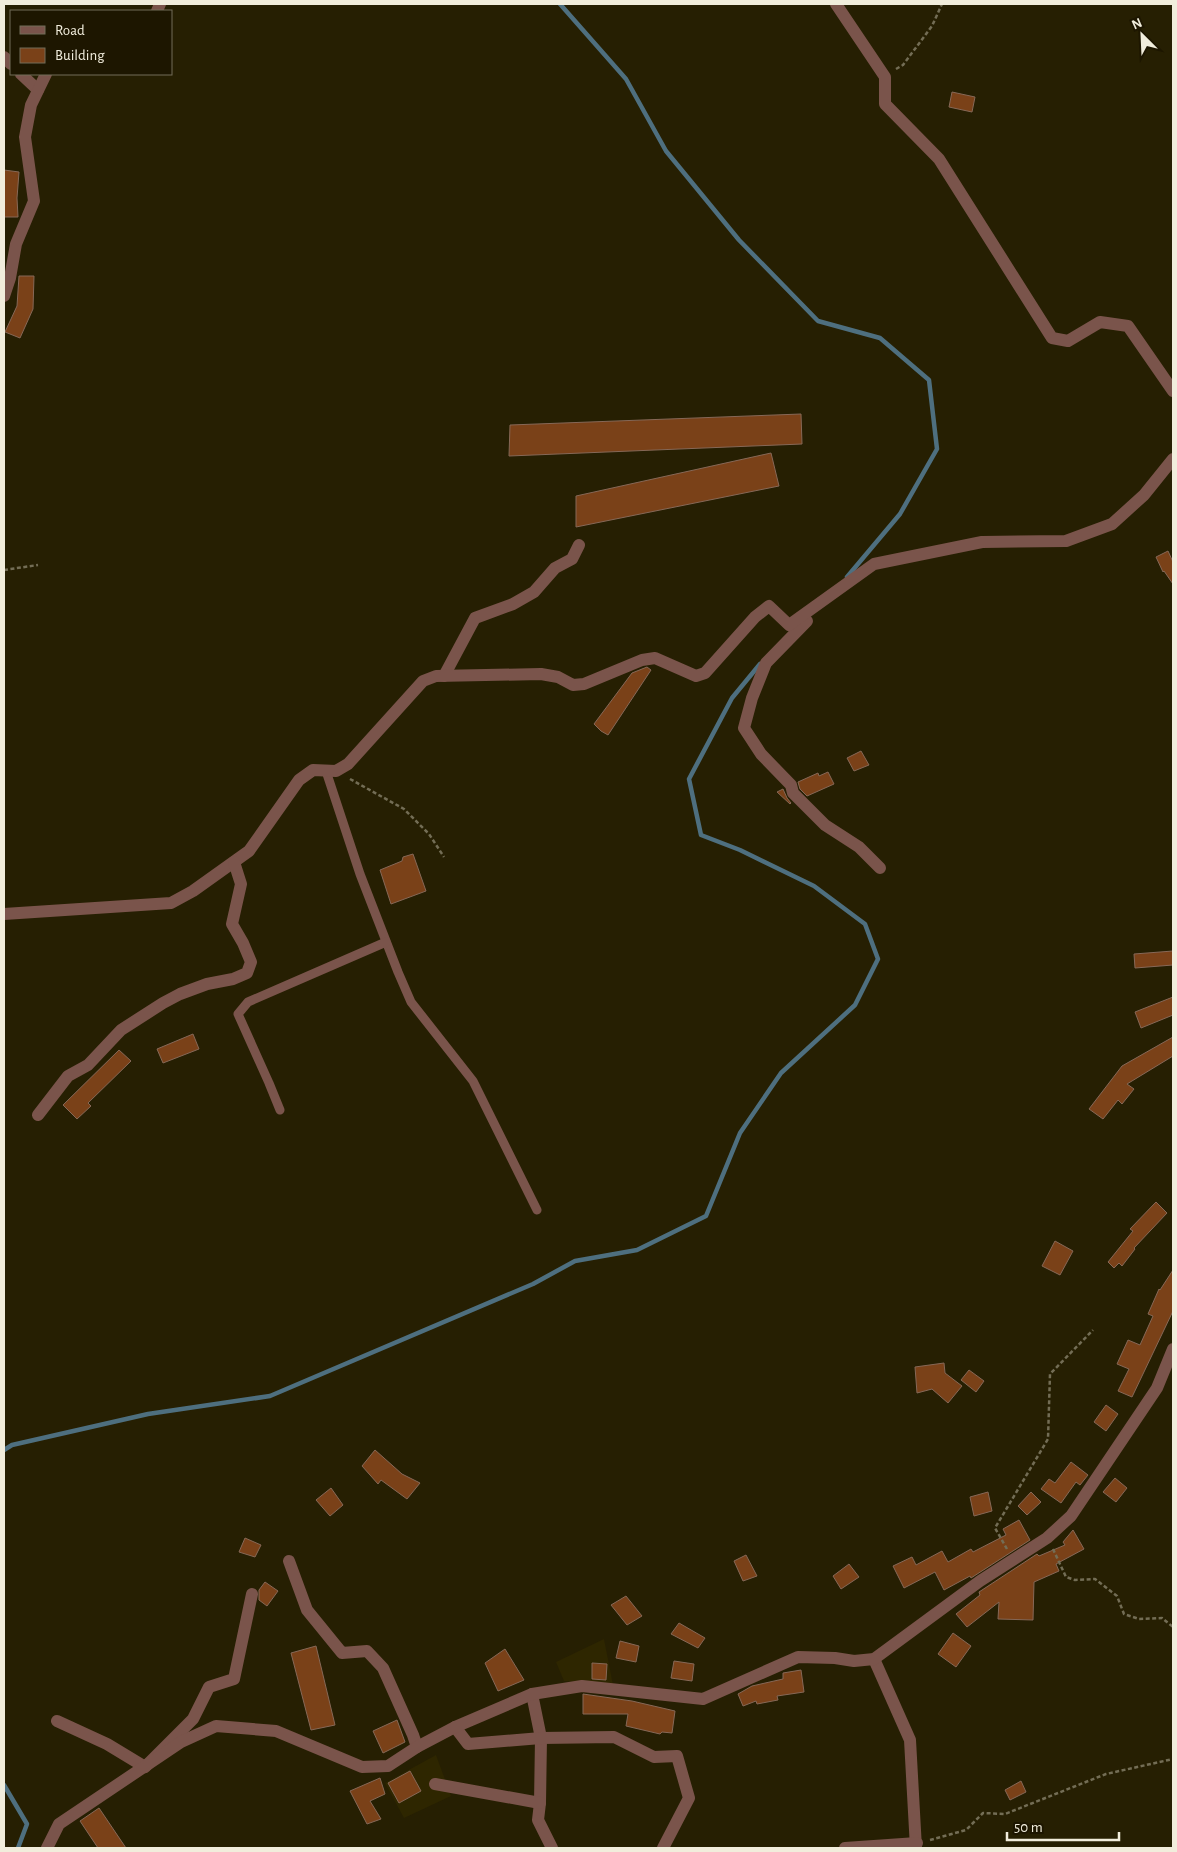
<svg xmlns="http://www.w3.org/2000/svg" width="1177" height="1852" font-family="'Alegreya Sans',sans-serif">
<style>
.built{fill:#2e2600}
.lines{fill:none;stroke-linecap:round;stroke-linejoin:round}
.stream{stroke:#4e6f7f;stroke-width:4.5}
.building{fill:#7a4118;stroke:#866857}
.path{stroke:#736d55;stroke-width:2.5;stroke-dasharray:4 2.5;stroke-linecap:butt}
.service{stroke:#7a544b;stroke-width:9}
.minor{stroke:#7a544b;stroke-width:12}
.tertiary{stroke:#7a544b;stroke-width:12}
</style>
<rect width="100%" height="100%" fill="#261f02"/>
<!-- built -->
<g class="built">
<polygon points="604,1639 613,1685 564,1681 556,1662"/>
<polygon points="436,1755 451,1796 404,1818 385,1783"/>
</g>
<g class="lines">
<!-- stream -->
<g class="stream">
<polyline points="560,4 626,79 666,151 739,240 818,321 880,338 929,380 937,449 900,514 847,577"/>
<polyline points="4,1450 12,1445 148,1414 270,1396 533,1284 575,1261 637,1250 706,1216 740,1133 781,1073 855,1005 878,959 865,924 814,886 740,850 701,835 689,779 732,698 760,664"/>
<polyline points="4,1785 27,1824 18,1848"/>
</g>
</g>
<!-- building -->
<g class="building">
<polygon points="952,92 975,97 972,112 949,107"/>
<polygon points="4,170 19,172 17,198 18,217 4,217"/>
<polygon points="19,276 34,276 33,309 20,338 5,332 17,306"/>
<polygon points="801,414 802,444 509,456 510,425"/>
<polygon points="771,453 779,486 576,527 576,496"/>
<polygon points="1168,551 1173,562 1173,584 1164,571 1163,572 1156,557"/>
<polygon points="647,667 651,670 608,735 601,731 594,724 632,673"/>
<polygon points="861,751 869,765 854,771 847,758"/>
<polygon points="828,772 834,784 807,796 800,789 798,782 818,773 819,776"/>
<polygon points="783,789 787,798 791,803 790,804 777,792"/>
<polygon points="413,854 426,891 391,904 380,870 402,861 403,857"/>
<polygon points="1173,951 1173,965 1135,968 1134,954"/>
<polygon points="1173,997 1173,1015 1141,1028 1135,1012"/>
<polygon points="193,1034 199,1049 163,1063 157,1049"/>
<polygon points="1173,1037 1173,1056 1127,1084 1134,1089 1122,1104 1118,1100 1103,1119 1089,1109 1122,1066"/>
<polygon points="119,1050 131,1061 88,1103 91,1106 77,1119 63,1105"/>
<polygon points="1156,1202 1167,1213 1134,1248 1135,1249 1122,1266 1119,1263 1114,1268 1108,1262 1133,1231 1130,1229"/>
<polygon points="1055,1241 1073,1251 1060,1275 1042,1266"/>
<polygon points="1173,1270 1173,1311 1132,1397 1118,1391 1129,1369 1117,1364 1128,1340 1140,1345 1153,1316 1148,1314 1159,1289 1160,1290"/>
<polygon points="944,1363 945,1373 962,1386 948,1403 932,1389 917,1393 915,1367"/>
<polygon points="969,1370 984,1381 976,1392 961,1380"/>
<polygon points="1106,1405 1118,1414 1106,1431 1094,1422"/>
<polygon points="375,1450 402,1474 420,1483 407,1499 381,1480 378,1484 362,1466"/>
<polygon points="1071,1462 1088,1475 1080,1485 1076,1482 1061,1503 1041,1489 1049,1479 1055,1483"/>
<polygon points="1115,1478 1127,1488 1116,1502 1103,1492"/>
<polygon points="331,1488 343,1505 330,1516 316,1500"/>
<polygon points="988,1492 992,1511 974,1516 970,1497"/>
<polygon points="1031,1492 1041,1502 1027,1515 1018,1506"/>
<polygon points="1019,1520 1030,1540 971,1578 970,1576 944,1590 935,1572 904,1588 893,1566 912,1557 916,1565 942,1551 948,1562 971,1549 973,1552 1006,1535 1003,1529"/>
<polygon points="1073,1530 1084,1549 1056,1564 1059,1571 1034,1582 1033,1620 998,1619 999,1602 967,1627 956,1614 980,1595 979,1592 1037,1554 1039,1556 1065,1545 1063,1542"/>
<polygon points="245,1538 261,1545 255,1557 239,1552"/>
<polygon points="746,1555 757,1576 743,1581 734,1561"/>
<polygon points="849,1564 859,1577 841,1589 833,1576"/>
<polygon points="265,1582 278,1591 267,1606 259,1600 259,1590"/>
<polygon points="626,1596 642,1616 627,1625 611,1605"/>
<polygon points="679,1623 705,1638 698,1648 671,1634"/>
<polygon points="953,1633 971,1646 956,1667 938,1654"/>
<polygon points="620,1641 639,1646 636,1662 616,1658"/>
<polygon points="316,1646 335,1725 311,1730 291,1653"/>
<polygon points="505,1649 524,1680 498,1691 485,1663"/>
<polygon points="674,1661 694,1664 692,1681 671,1678"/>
<polygon points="592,1663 607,1664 606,1680 592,1679"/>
<polygon points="801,1670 804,1692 777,1696 778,1700 757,1704 756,1701 743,1706 738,1694 752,1686 783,1679 783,1673"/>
<polygon points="583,1694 632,1701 675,1711 672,1733 662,1732 660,1734 626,1726 628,1714 583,1714"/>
<polygon points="397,1720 405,1742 383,1753 373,1731"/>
<polygon points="410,1771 421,1791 399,1803 388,1783"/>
<polygon points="380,1778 385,1794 370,1801 381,1819 367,1824 350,1791"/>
<polygon points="1021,1781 1026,1792 1010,1800 1005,1790"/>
<polygon points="99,1808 126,1848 98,1848 80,1821"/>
</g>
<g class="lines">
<!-- path -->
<g class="path">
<polyline points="896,69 903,65 932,26 942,4"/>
<polyline points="4,570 38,565"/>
<polyline points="350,779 404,809 429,834 444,857"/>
<polyline points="1007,1549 995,1528 1048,1439 1050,1374 1093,1330"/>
<polyline points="1053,1549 1066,1577 1075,1580 1095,1579 1117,1596 1124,1614 1139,1619 1162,1618 1173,1627"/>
<polyline points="930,1840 966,1830 983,1813 1005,1814 1106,1774 1173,1759"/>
</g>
<!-- service -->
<g class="service">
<polyline points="326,771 360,874 398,972 411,1002 473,1081 537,1210"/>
<polyline points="280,1110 269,1083 238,1014 248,1002 386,942"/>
</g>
<!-- minor -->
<g class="minor">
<polyline points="836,4 885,77 885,104 939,159 1052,338 1068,341 1100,322 1128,326 1173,391"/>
<polyline points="157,11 160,4"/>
<polyline points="4,57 11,64"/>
<polyline points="21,74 38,90"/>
<polyline points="4,296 10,278 16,244 34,201 25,137 31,105 46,74"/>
<polyline points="807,621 766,663 752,698 744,728 761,754 791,785 793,793 825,825 859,847 880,868"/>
<polyline points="444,676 475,618 513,604 534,592 555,568 572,559 579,545"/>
<polyline points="4,914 171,903 193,891 249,851 299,780 313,770 336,771 348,764 423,681 436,676 541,674 558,677 573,685 584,684 642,660 655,658 696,676 705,673 755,617 769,606 789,625 874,564 982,542 1066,541 1112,524 1144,495 1173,459"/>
<polyline points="38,1115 68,1076 88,1065 121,1030 163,1003 180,994 207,984 233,979 247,973 251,962 243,943 232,924 241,884 234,862"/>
<polyline points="289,1561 307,1610 342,1653 367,1651 383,1668 413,1735 417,1747"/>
<polyline points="874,1659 910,1740 916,1848"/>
<polyline points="532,1694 541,1738 540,1803 538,1820 552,1848"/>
<polyline points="57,1721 107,1744 145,1767 193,1719 209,1687 234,1679 252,1594"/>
<polyline points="455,1727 468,1744 541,1738 614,1737 654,1757 677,1756 689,1798 663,1848"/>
<polyline points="435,1784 540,1803"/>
<polyline points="845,1848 917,1843"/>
</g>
<!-- tertiary -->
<polyline class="tertiary" points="47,1848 59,1824 181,1742 216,1726 276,1731 362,1767 388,1766 417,1747 455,1727 532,1694 582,1686 703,1699 798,1657 835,1658 854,1661 874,1659 980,1581 1047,1538 1071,1516 1157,1388 1173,1349"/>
</g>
<!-- border -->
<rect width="1177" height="1852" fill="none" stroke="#f1eddc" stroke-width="10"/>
<!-- legend -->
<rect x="10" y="10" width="162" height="65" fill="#1d1600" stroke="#726c58"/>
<rect x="20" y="26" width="25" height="8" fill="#7a544b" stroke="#726c58"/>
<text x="55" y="35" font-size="15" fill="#f1eddc">Road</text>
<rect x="20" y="48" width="25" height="15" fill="#7a4118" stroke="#726c58"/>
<text x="55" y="60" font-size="15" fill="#f1eddc">Building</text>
<!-- north arrow -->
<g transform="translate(1142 35) rotate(336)" stroke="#1d1600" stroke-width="4" paint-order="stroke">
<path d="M0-4L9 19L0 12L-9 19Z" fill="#f1eddc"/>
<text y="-8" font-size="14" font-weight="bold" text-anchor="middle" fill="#f1eddc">N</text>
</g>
<!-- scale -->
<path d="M1007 1832v8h112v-8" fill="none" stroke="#f1eddc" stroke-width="2.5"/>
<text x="1014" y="1832" font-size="15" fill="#f1eddc" stroke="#1d1600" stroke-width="4" paint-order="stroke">50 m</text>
</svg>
